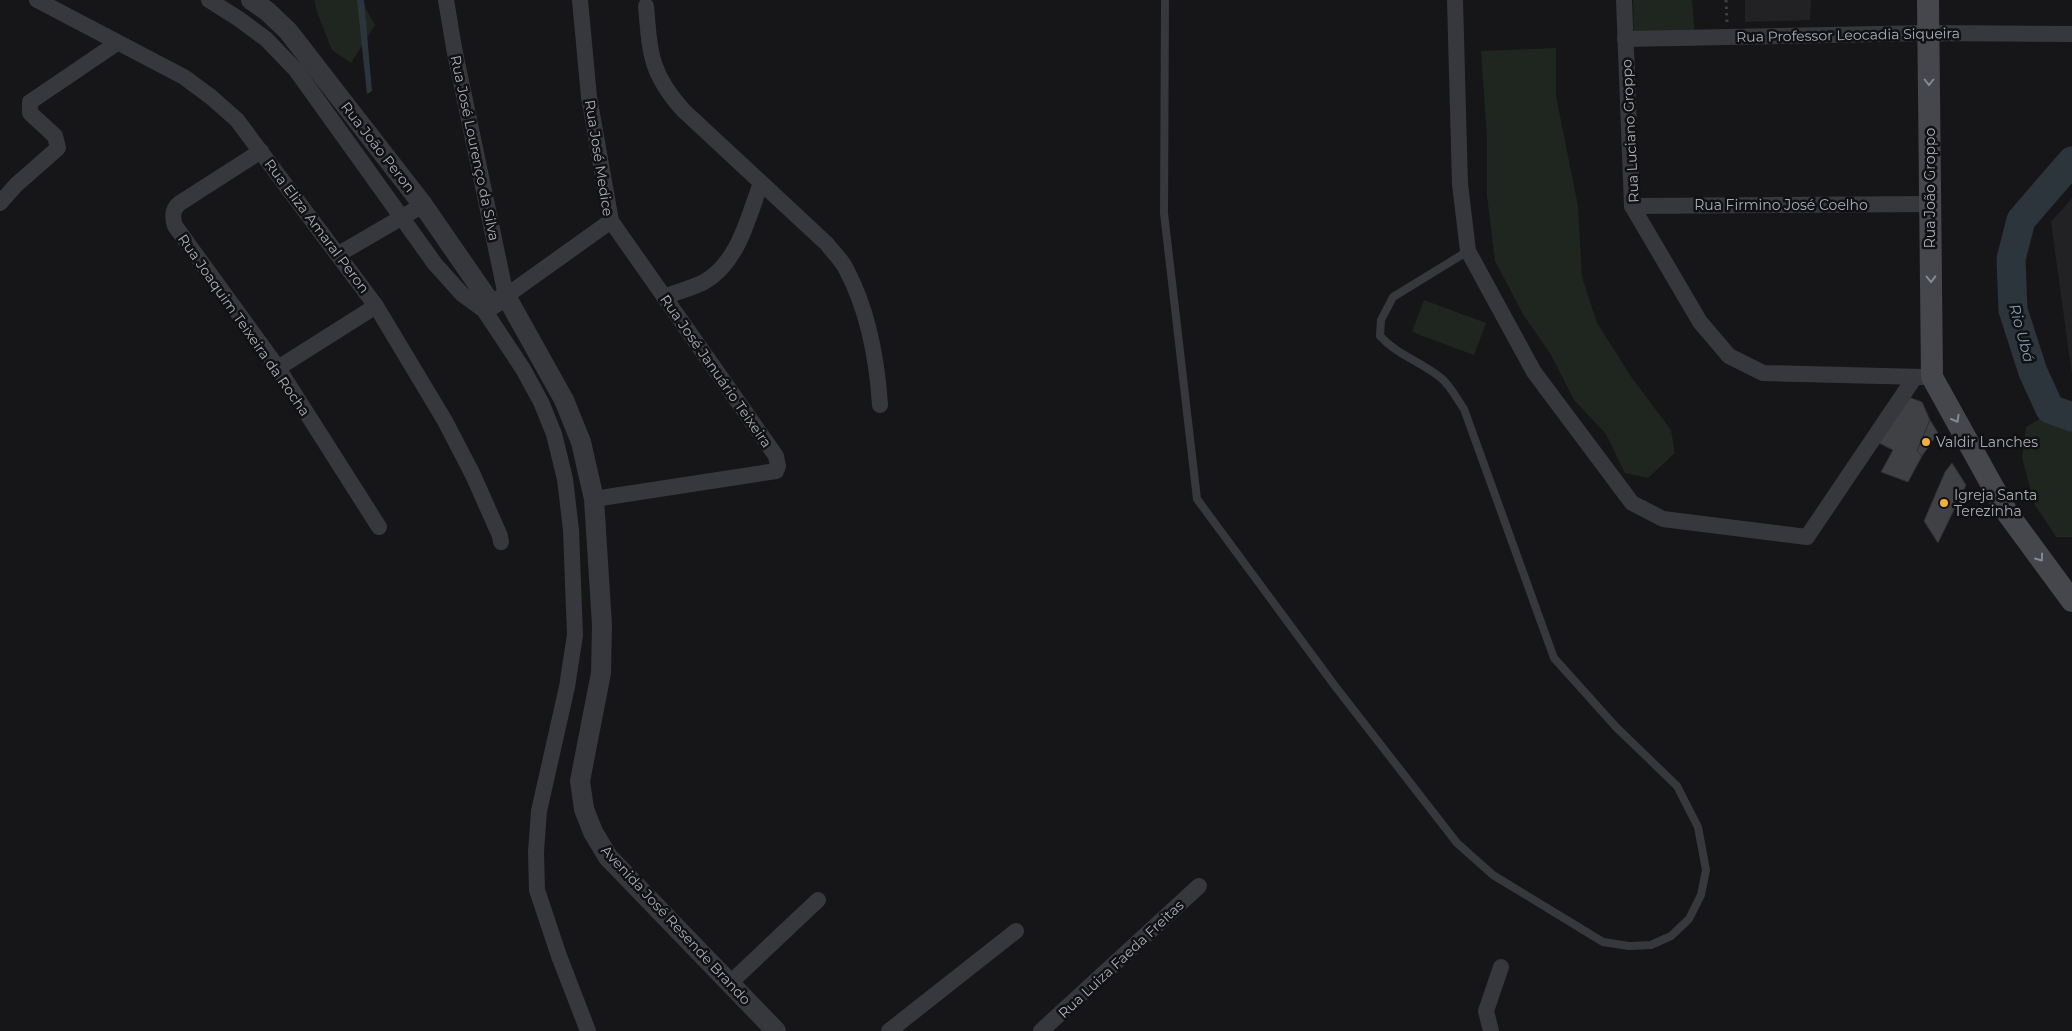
<svg xmlns="http://www.w3.org/2000/svg" width="2072" height="1031" font-family="Montserrat,sans-serif">
<style>
.built{fill:#222225}
.green{fill:#1e261f}
.water{fill:#2c353c}
.lines{fill:none;stroke-linecap:round;stroke-linejoin:round}
.river{stroke:#2c353c;stroke-width:29}
.building{fill:#404145;stroke:#303034}
.path{stroke:#3d3f44;stroke-width:3;stroke-dasharray:2.5 4;stroke-linecap:butt}
.service{stroke:#37383d;stroke-width:8}
.minor{stroke:#37383d;stroke-width:16}
.tertiary{stroke:#37383d;stroke-width:20}
.secondary{stroke:#45474d;stroke-width:22}
.oneway{stroke:#858993}
.poi-dot{fill:#f2b134;stroke:#111113;stroke-width:2}
.labels{text-anchor:middle;dominant-baseline:central;stroke-width:5;stroke-linejoin:round;paint-order:stroke}
.street-label{font-size:14px;fill:#a8adb8;stroke:#111113}
.poi-label{font-size:14px;fill:#a8adb8;stroke:#111113;text-anchor:start}
.water-label{font-size:15px;font-style:italic;fill:#7f9bb3;stroke:#111113}
</style>
<rect width="100%" height="100%" fill="#161618"/>
<!-- built -->
<g class="built">
<polygon points="1745,0 1811,0 1810,20 1745,22"/>
<polygon points="2072,198 2072,375 2051,222"/>
</g>
<!-- green -->
<g class="green">
<polygon points="314,0 361,0 375,25 351,63 332,50 317,12"/>
<polygon points="1633,0 1692,0 1695,36 1634,36"/>
<polygon points="1556,48 1556,96 1578,206 1582,277 1597,323 1632,378 1671,430 1675,453 1648,478 1625,473 1606,434 1574,400 1550,353 1524,316 1495,261 1487,196 1487,137 1481,51"/>
<polygon points="1424,300 1486,323 1474,355 1412,332"/>
<polygon points="2072,400 2072,537 2056,537 2034,503 2022,457 2026,427"/>
</g>
<!-- water -->
<polygon class="water" points="357,0 364,0 372,91 367,94"/>
<g class="lines">
<!-- river -->
<polyline class="river" points="2072,161 2021,220 2011,259 2013,310 2033,372 2050,409 2072,417"/>
</g>
<!-- building -->
<g class="building">
<polygon points="1906,396 1922,402 1930,420 1917,451 1922,456 1908,482 1881,472 1893,450 1879,443"/>
<polygon points="1930,420 1938,433 1922,456 1917,451"/>
<polygon points="1952,463 1966,485 1938,543 1924,521 1945,472"/>
</g>
<g class="lines">
<!-- path -->
<polyline class="path" points="1726,0 1727,22"/>
<!-- service -->
<path class="service" d="M1165,0L1164,213L1197,499L1335,686L1457,843L1493,875L1603,942L1629,946L1651,945L1671,936L1689,919L1701,895L1706,870L1698,827L1677,786L1616,727L1554,658L1464,409C1457,399 1450,385 1441,378C1422,362 1397,355 1380,336L1381,320L1393,297L1468,251"/>
<!-- minor -->
<g class="minor">
<polyline points="37,0 184,77 211,97 237,120 376,306 445,421 473,475 500,536 501,542"/>
<polyline points="209,0 239,19 266,39 296,70 435,264 462,294 484,310 523,369 541,402 554,434 565,479 571,530 575,635 567,687 539,811 536,852 537,890 559,956 588,1031"/>
<polyline points="446,0 454,48 506,296 611,221"/>
<polyline points="580,0 589,97 611,221 776,456 778,466 776,471 594,499"/>
<polyline points="1455,0 1460,184 1468,251 1534,372 1632,503 1663,519 1807,537 1915,377"/>
<polyline points="1624,0 1632,206 1700,322 1729,356 1763,373 1922,377"/>
<path d="M646,6C650,53 650,73 683,110L827,244C833,252 842,260 846,269C868,310 877,359 880,405"/>
<polyline points="1625,39 1929,33 2072,34"/>
<path d="M261,151L180,203C172,209 172,217 175,226L278,368L379,527"/>
<polyline points="0,203 16,185 58,148 55,136 30,113 30,102 117,43"/>
<polyline points="1632,206 1930,204"/>
<polyline points="339,254 423,205"/>
<path d="M664,297C677,292 692,288 704,282C739,262 748,217 761,183"/>
<polyline points="278,368 376,306"/>
<polyline points="729,984 818,900"/>
<polyline points="889,1031 1016,931"/>
<polyline points="1041,1031 1199,886"/>
<polyline points="1491,1031 1486,1011 1501,967"/>
</g>
<!-- tertiary -->
<polyline class="tertiary" points="251,0 267,11 288,31 423,205 492,305 506,296 564,400 581,442 594,499 602,625 601,673 580,781 584,809 593,832 608,857 776,1031"/>
<!-- secondary -->
<polyline class="secondary" points="1928,0 1932,377 2008,514 2072,601"/>
</g>
<!-- one-way arrows -->
<defs><path id="oneway-chevron" d="M-2-3.5L2.5 0L-2 3.5" fill="none" stroke-width="1.6" stroke-linecap="round" stroke-linejoin="round" transform="scale(1.25)"/></defs>
<g class="oneway">
<use href="#oneway-chevron" transform="translate(1929 82) rotate(90)"/>
<use href="#oneway-chevron" transform="translate(1931 279) rotate(89)"/>
<use href="#oneway-chevron" transform="translate(1956 419) rotate(60)"/>
<use href="#oneway-chevron" transform="translate(2040 558) rotate(54)"/>
</g>
<!-- markers -->
<g class="poi-dot">
<circle cx="1926" cy="442" r="5"/>
<circle cx="1944" cy="503" r="5"/>
</g>
<g class="labels">
<!-- street labels -->
<g class="street-label">
<text transform="translate(1848 35) rotate(-1)">Rua Professor Leocadia Siqueira</text>
<text transform="translate(1630 131) rotate(-93)">Rua Luciano Groppo</text>
<text transform="translate(378 147) rotate(52)">Rua João Peron</text>
<text transform="translate(475 148) rotate(78)">Rua José Lourenço da Silva</text>
<text transform="translate(599 158) rotate(81)">Rua José Medice</text>
<text transform="translate(1930 188) rotate(-90)">Rua João Groppo</text>
<text x="1781" y="205">Rua Firmino José Coelho</text>
<text transform="translate(317 226) rotate(53)">Rua Eliza Amaral Peron</text>
<text transform="translate(244 325) rotate(55)">Rua Joaquim Teixeira da Rocha</text>
<text transform="translate(716 371) rotate(55)">Rua José Januário Teixeira</text>
<text transform="translate(676 925) rotate(47)">Avenida José Resende Brando</text>
<text transform="translate(1121 959) rotate(-43)">Rua Luiza Faeda Freitas</text>
</g>
<!-- poi labels -->
<g class="poi-label">
<text x="1936" y="442">Valdir Lanches</text>
<text x="1954" y="495">Igreja Santa<tspan x="1954" dy="16">Terezinha</tspan></text>
</g>
<!-- water labels -->
<g class="water-label">
<text transform="translate(2022 333) rotate(75)">Rio Ubá</text>
</g>
</g>
</svg>
